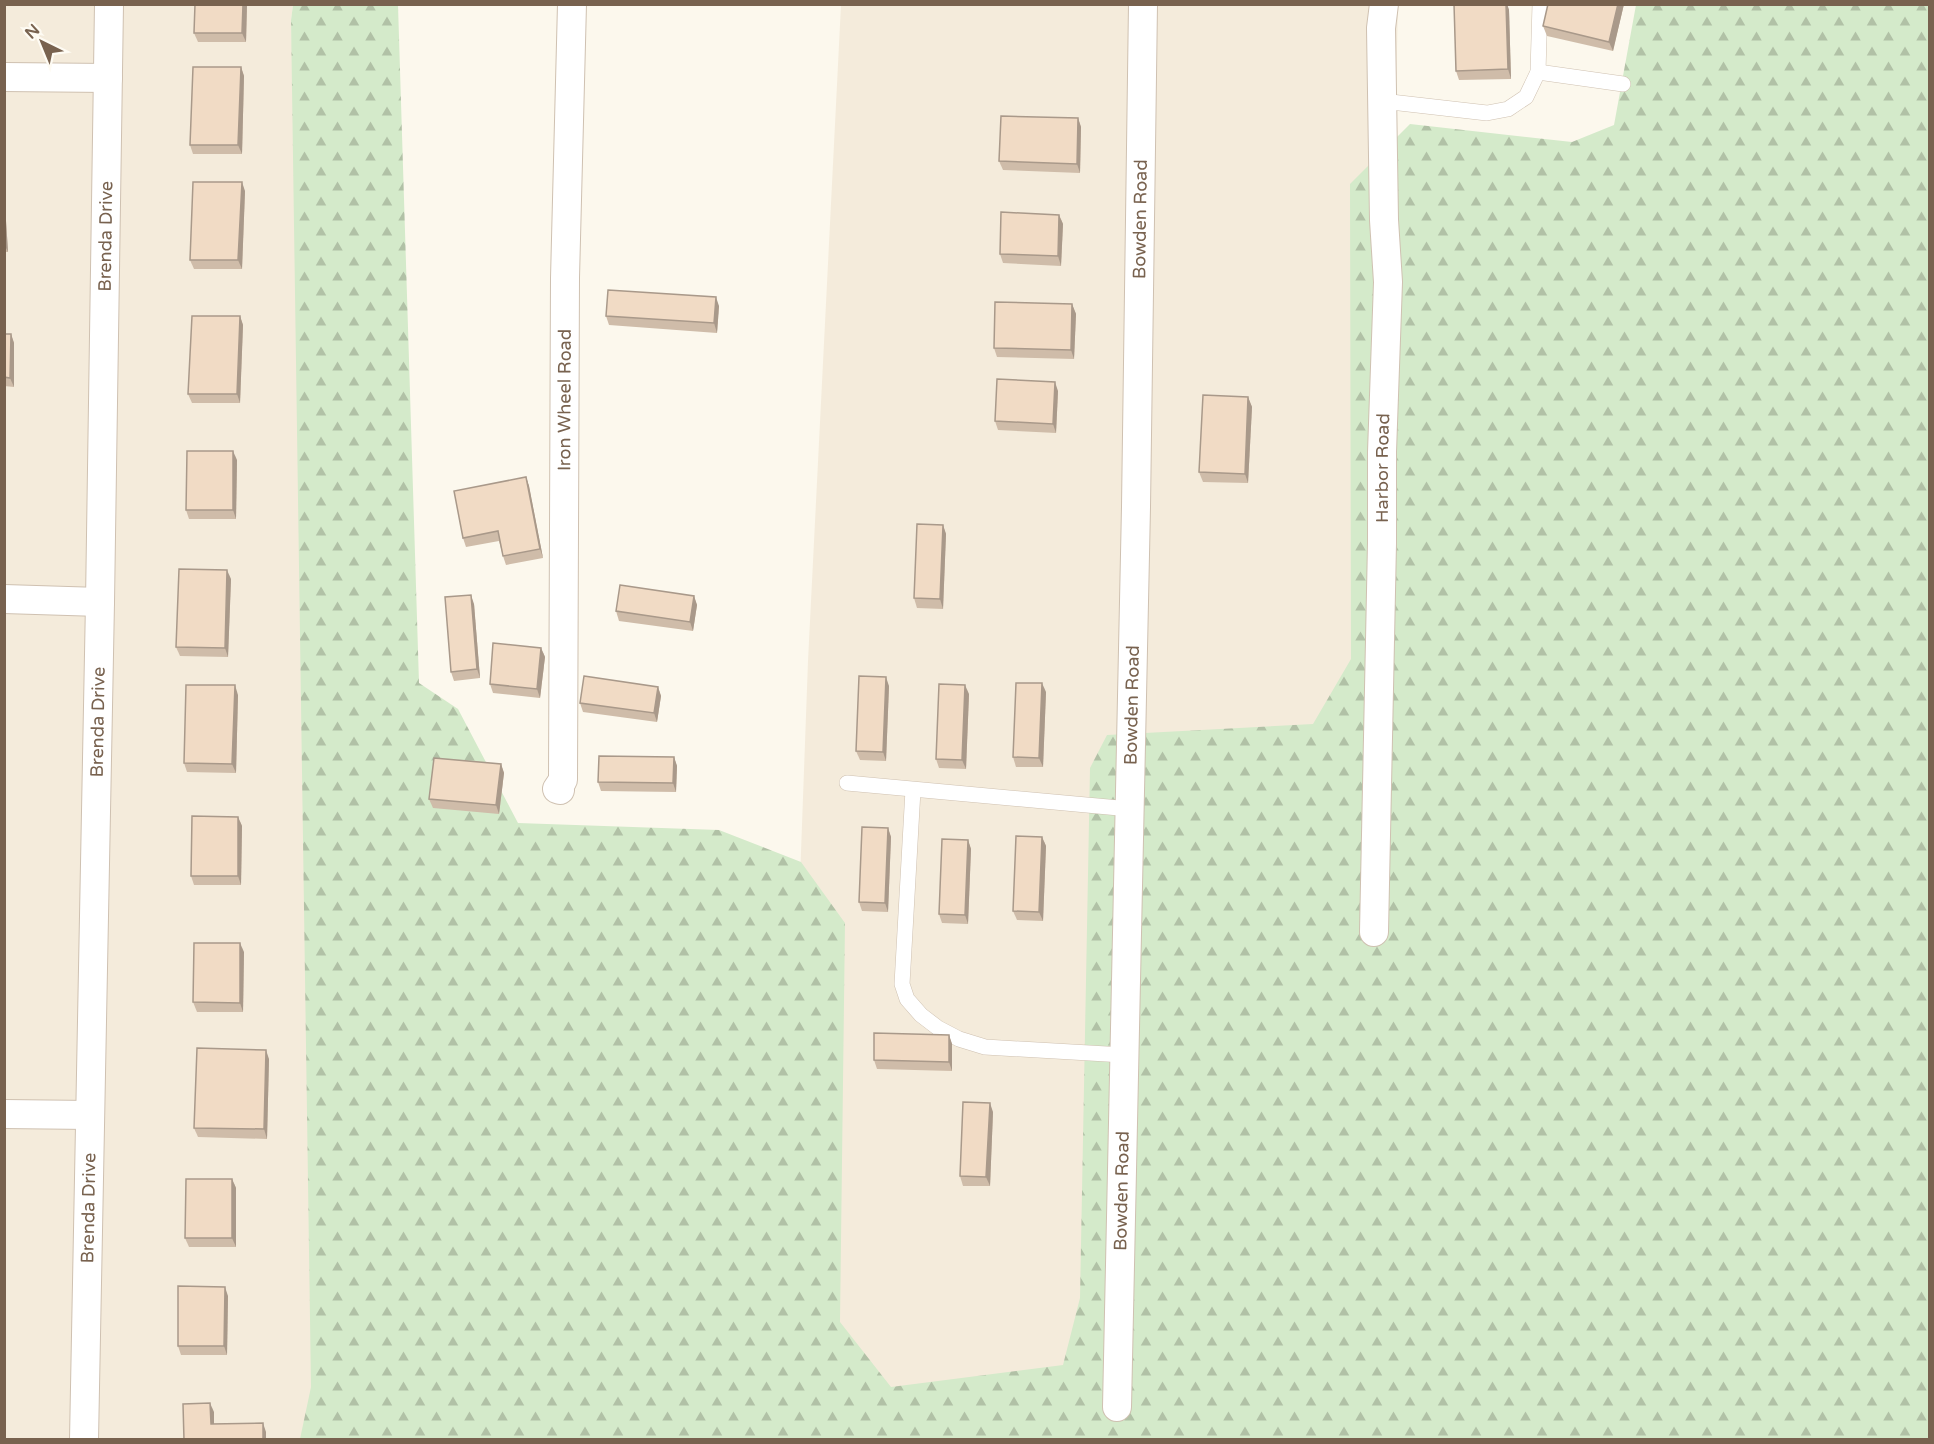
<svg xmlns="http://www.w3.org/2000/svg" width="1934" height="1444" font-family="'Varela Round',sans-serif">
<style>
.residential{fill:#f4ebdb}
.forest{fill:url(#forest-firs)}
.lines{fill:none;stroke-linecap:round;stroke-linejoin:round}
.service-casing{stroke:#cfc1b1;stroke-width:16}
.minor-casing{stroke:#cfc1b1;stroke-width:30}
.service{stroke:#fff;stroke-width:15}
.minor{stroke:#fff;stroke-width:28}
.wall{fill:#cfbca9}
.shaded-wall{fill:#a9998a}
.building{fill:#f1dbc5;stroke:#a9998a;stroke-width:1.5}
.labels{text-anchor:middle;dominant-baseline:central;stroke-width:4.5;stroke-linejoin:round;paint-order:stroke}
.street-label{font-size:18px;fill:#78624f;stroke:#fefbf3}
</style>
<defs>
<pattern id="forest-firs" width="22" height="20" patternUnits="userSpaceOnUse" patternTransform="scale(1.5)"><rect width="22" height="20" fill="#d4eaca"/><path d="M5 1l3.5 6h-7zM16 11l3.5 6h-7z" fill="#b1c1a6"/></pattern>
</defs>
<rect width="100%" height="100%" fill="#fcf8ed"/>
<!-- residential -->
<g class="residential">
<polygon points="5,5 293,5 291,20 346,1439 5,1440"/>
<polygon points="841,5 1398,5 1367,1366 838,1423 798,934 808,661"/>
</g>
<!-- forest -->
<polygon class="forest" points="293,5 398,5 419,683 458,709 518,823 719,830 801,862 845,923 840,1322 891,1387 1063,1365 1080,1298 1090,768 1107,735 1313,724 1351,659 1350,184 1410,124 1572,142 1614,125 1636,5 1929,5 1929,1439 300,1439 311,1387 291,20"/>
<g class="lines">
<!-- service casing -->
<g class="service-casing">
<g id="service">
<polyline points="1538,72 1623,84"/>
<polyline points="1382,101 1487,113 1508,109 1526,97 1538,72 1540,4"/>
<polyline points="847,783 1130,809"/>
<polyline points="913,790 902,984 907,999 921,1015 938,1028 959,1039 985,1047 1124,1055"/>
</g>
</g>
<!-- minor casing -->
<g class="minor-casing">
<g id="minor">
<polyline points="4,77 108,78"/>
<polyline points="4,599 100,602"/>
<path id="s1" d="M560,790L557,789L563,780L565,278L572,4"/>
<path id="s2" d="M1374,932L1382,543V452L1388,282L1384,220L1381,28L1384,4"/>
<polyline points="4,1114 90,1115"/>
<path id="s3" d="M1117,1407L1136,507L1143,4"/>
<path id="s4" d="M84,1440L100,602L109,4"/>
</g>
</g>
<!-- service -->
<use href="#service" class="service"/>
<!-- minor -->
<use href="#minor" class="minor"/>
</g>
<!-- wall -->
<g class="wall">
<polygon points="247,4 246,42 198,42 194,33"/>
<polygon points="1454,4 1507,4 1509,10 1511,79 1459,80 1456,71"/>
<polygon points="1624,4 1613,51 1547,36 1543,26"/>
<polygon points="241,67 244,76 242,154 193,154 190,145"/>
<polygon points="1078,118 1081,127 1080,173 1003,170 999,161"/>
<polygon points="4,190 8,252 4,252"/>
<polygon points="245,191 242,269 194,269 190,260"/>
<polygon points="1059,215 1063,224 1061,266 1003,263 1000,254"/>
<polygon points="1072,304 1076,314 1074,359 997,357 994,348"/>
<polygon points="719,306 717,333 609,325 606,316"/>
<polygon points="240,316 243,325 240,403 192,403 188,394"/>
<polygon points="4,334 11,334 14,343 14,387 4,386"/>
<polygon points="1058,391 1056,433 998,430 995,421"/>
<polygon points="1248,397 1252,407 1248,483 1203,482 1199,472"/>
<polygon points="237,460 236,519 189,519 186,510"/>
<polygon points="526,477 529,486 543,558 506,565 503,556 499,541 466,547 463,538"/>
<polygon points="943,525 946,534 943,609 917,608 914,598"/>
<polygon points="231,579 228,657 180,656 176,647"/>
<polygon points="694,596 697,605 693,631 619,621 616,611"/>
<polygon points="474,604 480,678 454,681 451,672"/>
<polygon points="541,648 545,657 540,698 493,693 490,684"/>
<polygon points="889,686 886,761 860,760 856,751"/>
<polygon points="658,687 661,696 657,722 583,712 580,703"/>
<polygon points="1046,692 1043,767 1016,767 1013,757"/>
<polygon points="969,694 966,769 939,768 936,759"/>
<polygon points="238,695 236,773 187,772 184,763"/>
<polygon points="674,757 677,766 676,792 601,791 598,782"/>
<polygon points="501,764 504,773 499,814 433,808 429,799"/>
<polygon points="238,817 242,826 241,885 194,885 191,876"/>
<polygon points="888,828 891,837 888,912 862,911 859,902"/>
<polygon points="1042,837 1046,846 1043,921 1017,920 1013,911"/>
<polygon points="968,840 971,849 968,924 942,923 939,914"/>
<polygon points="244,952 243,1012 197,1012 193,1002"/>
<polygon points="949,1035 952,1044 952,1071 877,1069 874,1060"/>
<polygon points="269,1059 267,1139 198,1137 194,1128"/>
<polygon points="993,1112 990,1186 963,1186 960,1176"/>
<polygon points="232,1179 236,1188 236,1247 189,1247 185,1238"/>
<polygon points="228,1296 227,1355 181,1355 178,1346"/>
</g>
<!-- shaded-wall -->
<g class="shaded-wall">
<polygon points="243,4 247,4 246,42 242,33"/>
<polygon points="1506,4 1507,4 1509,10 1511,79 1508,69"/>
<polygon points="1618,4 1624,4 1613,51 1609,42"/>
<polygon points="241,67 244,76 242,154 238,145"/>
<polygon points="1078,118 1081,127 1080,173 1077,164"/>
<polygon points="242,182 245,191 242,269 238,260"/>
<polygon points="4,190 8,252 4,244"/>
<polygon points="1059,215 1063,224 1061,266 1058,256"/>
<polygon points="716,297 719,306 717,333 714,323"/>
<polygon points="1072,304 1076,314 1074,359 1071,350"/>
<polygon points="240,316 243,325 240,403 237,394"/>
<polygon points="11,334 14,343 14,387 10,378"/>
<polygon points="1055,382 1058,391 1056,433 1053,424"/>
<polygon points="1248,397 1252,407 1248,483 1245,474"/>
<polygon points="233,451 237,460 236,519 233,510"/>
<polygon points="526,477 529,486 543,558 540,549"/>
<polygon points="943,525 946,534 943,609 940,599"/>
<polygon points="227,570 231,579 228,657 225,648"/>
<polygon points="471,595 474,604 480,678 477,669"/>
<polygon points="694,596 697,605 693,631 690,622"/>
<polygon points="541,648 545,657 540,698 537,689"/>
<polygon points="886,677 889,686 886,761 883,752"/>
<polygon points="1042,683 1046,692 1043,767 1039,758"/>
<polygon points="235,685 238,695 236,773 232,764"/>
<polygon points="965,685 969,694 966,769 962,760"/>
<polygon points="658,687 661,696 657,722 654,713"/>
<polygon points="674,757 677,766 676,792 673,783"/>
<polygon points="501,764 504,773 499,814 496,805"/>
<polygon points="238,817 242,826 241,885 238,876"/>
<polygon points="888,828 891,837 888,912 885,903"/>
<polygon points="1042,837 1046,846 1043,921 1039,912"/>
<polygon points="968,840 971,849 968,924 965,915"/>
<polygon points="240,943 244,952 243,1012 240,1003"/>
<polygon points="949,1035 952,1044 952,1071 949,1062"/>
<polygon points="266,1050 269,1059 267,1139 264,1129"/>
<polygon points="990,1103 993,1112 990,1186 986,1177"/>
<polygon points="232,1179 236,1188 236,1247 232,1238"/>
<polygon points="225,1287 228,1296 227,1355 224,1346"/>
<polygon points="210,1403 214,1412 214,1433 211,1424"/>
<polygon points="263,1423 266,1432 266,1440 263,1440"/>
</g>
<!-- building -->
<g class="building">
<polygon points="195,4 243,4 242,33 194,33"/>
<polygon points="1454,4 1506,4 1508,69 1456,71"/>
<polygon points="1548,4 1618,4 1609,42 1543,26"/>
<polygon points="193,67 241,67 238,145 190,145"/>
<polygon points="1001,116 1078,118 1077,164 999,161"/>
<polygon points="193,182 242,182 238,260 190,260"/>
<polygon points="1001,212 1059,215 1058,256 1000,254"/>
<polygon points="608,290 716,297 714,323 606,316"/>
<polygon points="995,302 1072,304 1071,350 994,348"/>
<polygon points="192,316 240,316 237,394 188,394"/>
<polygon points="4,334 11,334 10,378 4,377"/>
<polygon points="997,379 1055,382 1053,424 995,421"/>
<polygon points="1203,395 1248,397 1245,474 1199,472"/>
<polygon points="187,451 233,451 233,510 186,510"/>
<polygon points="526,477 540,549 503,556 498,531 463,538 454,491"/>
<polygon points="917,524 943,525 940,599 914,598"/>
<polygon points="179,569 227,570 225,648 176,647"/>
<polygon points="620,585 694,596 690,622 616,611"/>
<polygon points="471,595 477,669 451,672 445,597"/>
<polygon points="493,643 541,648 537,689 490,684"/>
<polygon points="584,676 658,687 654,713 580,703"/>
<polygon points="859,676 886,677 883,752 856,751"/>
<polygon points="1016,683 1042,683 1039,758 1013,757"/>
<polygon points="939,684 965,685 962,760 936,759"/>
<polygon points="186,685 235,685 232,764 184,763"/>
<polygon points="599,756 674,757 673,783 598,782"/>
<polygon points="434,758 501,764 496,805 429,799"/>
<polygon points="192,816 238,817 238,876 191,876"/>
<polygon points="862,827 888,828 885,903 859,902"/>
<polygon points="1016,836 1042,837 1039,912 1013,911"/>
<polygon points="942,839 968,840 965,915 939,914"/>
<polygon points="194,943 240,943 240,1003 193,1002"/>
<polygon points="874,1033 949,1035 949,1062 874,1060"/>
<polygon points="197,1048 266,1050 264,1129 194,1128"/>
<polygon points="963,1102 990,1103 986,1177 960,1176"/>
<polygon points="186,1179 232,1179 232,1238 185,1238"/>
<polygon points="178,1286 225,1287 224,1346 178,1346"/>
<polygon points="210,1403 211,1424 263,1423 263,1440 184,1440 183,1404"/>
</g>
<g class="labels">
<!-- street labels -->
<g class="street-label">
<text stroke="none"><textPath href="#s3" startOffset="1188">Bowden Road</textPath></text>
<text stroke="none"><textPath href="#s4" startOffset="1204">Brenda Drive</textPath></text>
<text stroke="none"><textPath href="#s1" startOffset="394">Iron Wheel Road</textPath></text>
<text stroke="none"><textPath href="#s2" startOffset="464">Harbor Road</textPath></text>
<text stroke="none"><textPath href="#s3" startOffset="702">Bowden Road</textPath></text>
<text stroke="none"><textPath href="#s4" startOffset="718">Brenda Drive</textPath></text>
<text stroke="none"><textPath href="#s3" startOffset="216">Bowden Road</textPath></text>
<text stroke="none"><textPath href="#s4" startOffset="232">Brenda Drive</textPath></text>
</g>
</g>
<!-- border -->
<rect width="1934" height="1444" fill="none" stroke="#78624f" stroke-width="12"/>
<!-- north arrow -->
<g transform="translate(42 42) rotate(317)" stroke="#fefbf3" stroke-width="4.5" paint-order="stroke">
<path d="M0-4.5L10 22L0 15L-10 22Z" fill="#78624f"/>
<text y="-9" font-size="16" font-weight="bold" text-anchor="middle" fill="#78624f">N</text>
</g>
</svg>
